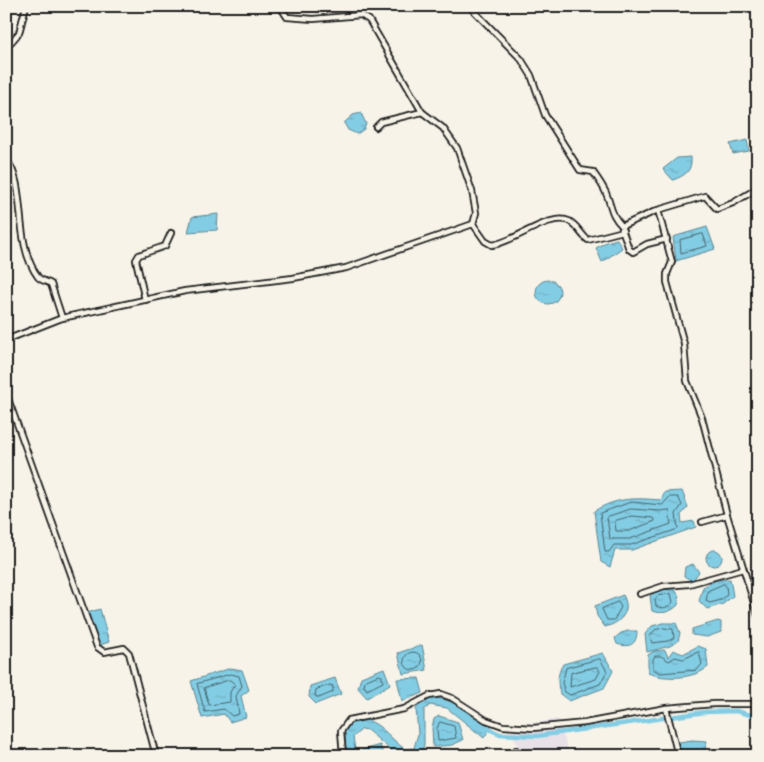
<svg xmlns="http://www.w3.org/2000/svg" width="764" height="762" font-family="Itim,sans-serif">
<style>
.built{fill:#e8e1e8}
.water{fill:url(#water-ripples);stroke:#5a8694}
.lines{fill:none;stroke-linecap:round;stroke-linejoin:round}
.shore{stroke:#45636c;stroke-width:1}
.canal{stroke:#83cde4;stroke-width:4.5}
.minor-casing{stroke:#1c1c1c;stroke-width:8}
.minor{stroke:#f7f3e8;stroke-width:4.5}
</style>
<defs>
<pattern id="water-ripples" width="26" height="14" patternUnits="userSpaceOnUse" patternTransform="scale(1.25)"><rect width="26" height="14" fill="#83cde4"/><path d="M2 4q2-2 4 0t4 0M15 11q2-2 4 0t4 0" fill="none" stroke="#71afc3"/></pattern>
</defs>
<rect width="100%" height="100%" fill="#f7f3e8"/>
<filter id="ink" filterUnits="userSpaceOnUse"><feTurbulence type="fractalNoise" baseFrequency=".02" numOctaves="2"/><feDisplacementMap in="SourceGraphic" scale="10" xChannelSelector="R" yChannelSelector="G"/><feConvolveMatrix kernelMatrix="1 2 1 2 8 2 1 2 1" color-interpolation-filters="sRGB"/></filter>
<g filter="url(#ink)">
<!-- built -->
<polygon class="built" points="558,719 570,756 521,756 510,727"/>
<!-- water -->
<g class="water">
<polygon points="361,113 366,124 364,129 357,134 348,130 344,123 353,115"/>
<polygon points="747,140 749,151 733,154 730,144"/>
<path d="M691,157C692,171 686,175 673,180L663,169L677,158Z"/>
<polygon points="218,214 217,230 188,232 192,217"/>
<polygon points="707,227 715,249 676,261 673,237"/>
<polygon points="617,239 622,248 602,262 596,248 606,242"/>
<circle cx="548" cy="292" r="12"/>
<path d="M682,491L688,507L681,515L682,523L694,521L696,527L632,550H615L610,567L601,562L594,511C618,497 634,498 661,500L665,492Z"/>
<circle cx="714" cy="558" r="8"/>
<polygon points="693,564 699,572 692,581 684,576 685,567"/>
<polygon points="730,579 733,596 723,604 707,609 699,601 703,587 717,580"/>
<path d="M674,588L679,596L678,605C670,613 662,614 652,611L650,596L656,591Z"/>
<path d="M623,595C632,611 621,623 605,627L597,616L595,606Z"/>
<polygon points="100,609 109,642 97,646 87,613"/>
<polygon points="718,621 721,622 721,632 707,637 692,635 692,629"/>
<polygon points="663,623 676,623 680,633 678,641 670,646 647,652 645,634 652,626"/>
<path d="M628,631H637C637,645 629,648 617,644L615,638L621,633Z"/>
<polygon points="422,645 427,670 403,674 398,653"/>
<path d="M698,646L706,649L708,667C694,679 665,680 648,673V655L654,651L665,650L668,657L673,650L683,654Z"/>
<path d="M603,653L613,671L604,688L569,701L560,694C557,683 557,674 563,664Z"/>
<polygon points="231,668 242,670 249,690 241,696 246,717 230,722 224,714 202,718 191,681"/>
<polygon points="384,668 390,684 367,698 358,688 361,677"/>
<polygon points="335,678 341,694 316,704 309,697 310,686"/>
<polygon points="419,678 423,693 402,701 397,679"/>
<path d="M431,698C454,697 471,716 492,725L484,738L447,708L430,705L424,710V745L420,756H398L367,730L362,729L353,737L356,756H347C346,744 340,726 353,721C375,713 389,739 405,749L414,748L418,734L416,709L421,702Z"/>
<polygon points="439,716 458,722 463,740 452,745 433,747 432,728 434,719"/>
<polygon points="692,740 707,741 703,756 680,756 679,742"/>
<polygon points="380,745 384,756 362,756 362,750"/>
</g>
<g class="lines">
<!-- shore -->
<g class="shore">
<polygon points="703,234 707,246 681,253 680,240"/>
<polygon points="670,497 678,497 682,505 676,514 678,529 631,545 614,545 609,552 605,552 600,513 631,502 662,505"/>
<polygon points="631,509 660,511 669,510 671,524 630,539 610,539 607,517"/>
<polygon points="632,516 653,518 655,521 629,531 616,531 615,521"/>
<polygon points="724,584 726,586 727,595 721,600 710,603 706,601 708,591"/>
<path d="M671,594L673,602C670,607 662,610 656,606L655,599L658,596Z"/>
<polygon points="618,602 621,607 614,620 607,620 602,609"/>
<polygon points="664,628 673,629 674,638 668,641 652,643 650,636 655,630"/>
<polygon points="699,652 702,664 697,670 660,673 653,669 653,659 655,656 661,656 669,661 675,657 683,659"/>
<circle cx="413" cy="661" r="9"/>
<polygon points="600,659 607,671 600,684 570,695 565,692 562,683 566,668"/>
<polygon points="597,667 600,671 596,679 570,687 571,673"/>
<polygon points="231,674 239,676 242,686 236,696 239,714 232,716 224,709 205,712 197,684"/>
<polygon points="379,675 382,676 383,682 367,690 364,686 365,681"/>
<polygon points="230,680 235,684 230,692 230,702 209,705 204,688"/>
<polygon points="330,685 333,686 333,692 319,698 315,696 316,690"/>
<polygon points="440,722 454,726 456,738 438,741 437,729"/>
</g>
<!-- canal -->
<polyline class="canal" points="484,727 500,734 537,736 705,712 736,711 758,717"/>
<!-- minor casing -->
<g class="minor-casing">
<g id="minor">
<polyline points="280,6 287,17 313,19 361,15 369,20 422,112 443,128 457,148 472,191 476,213 473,224"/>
<path d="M469,6L521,59L531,75L545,115L580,170L593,172C598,179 603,186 606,193C612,207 610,214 622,226L658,210L672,262L667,274V282L684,344L687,381L702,418L727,515L758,616"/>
<polyline points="6,48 19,33 26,6"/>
<polyline points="376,127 381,122 422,112"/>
<path d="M6,159C28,186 12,241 38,277C41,281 47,281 51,284L62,318"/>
<polyline points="658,210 705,196 717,209 733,203 758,188"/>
<polyline points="622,229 629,249 633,252 647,244 667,239"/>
<polyline points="145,300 136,260 139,255 165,246 171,233"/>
<path d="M6,340L62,318L185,291L293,278L346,268L473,224L485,241L492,245C513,243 550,212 569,221C578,226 580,234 588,240L623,231"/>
<polyline points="6,393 97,647 104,652 124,648 129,653 156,756"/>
<polyline points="702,522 727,515"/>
<polyline points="640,594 664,586 689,584 743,569"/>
<polyline points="666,708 678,756"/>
<polyline points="516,750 516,756"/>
<polyline points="343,756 341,731 349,720 404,709 429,696 441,694 452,698 486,720 503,726 533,728 585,723 666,708 714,704 758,704"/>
</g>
</g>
<!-- minor -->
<use href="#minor" class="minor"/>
</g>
</g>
<!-- margin -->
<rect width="764" height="762" fill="none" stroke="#f7f3e8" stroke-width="25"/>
<rect x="12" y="12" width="739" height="737" fill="none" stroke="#1c1c1c" stroke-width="2" filter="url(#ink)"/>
</svg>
